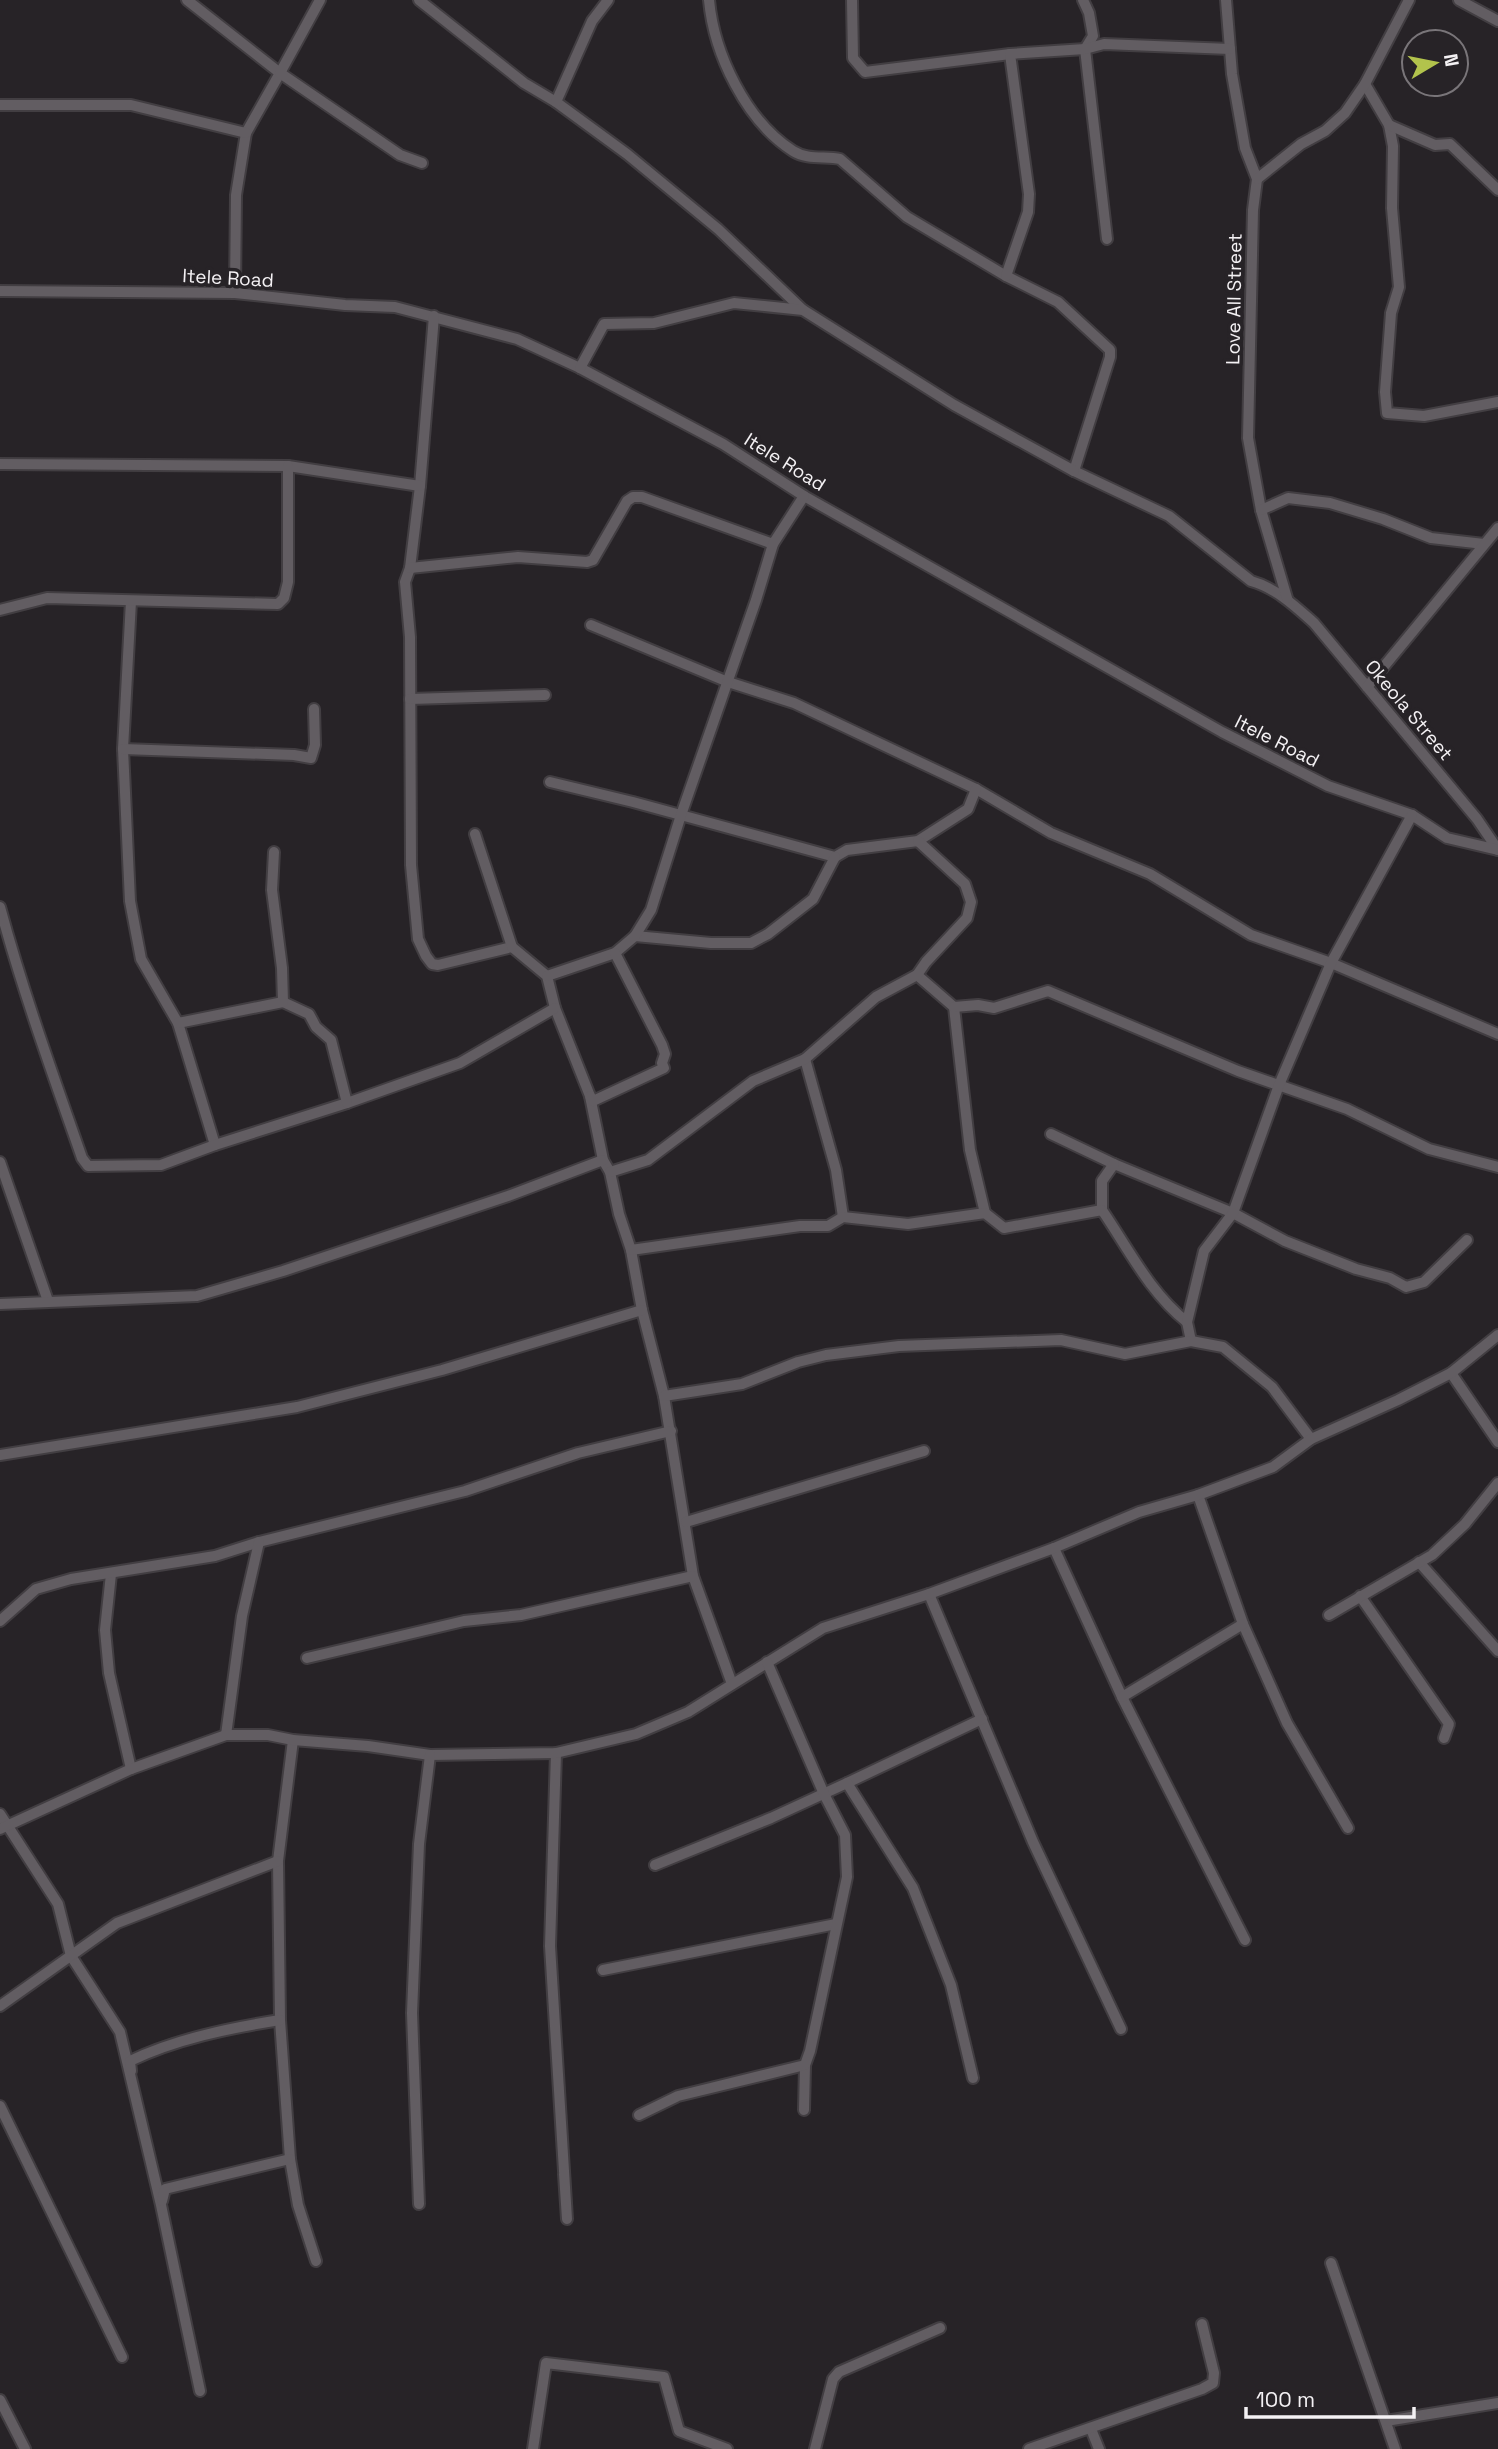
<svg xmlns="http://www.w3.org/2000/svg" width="1498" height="2449" font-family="'Space Grotesk',sans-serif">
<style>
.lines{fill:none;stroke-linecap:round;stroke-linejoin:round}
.street-casing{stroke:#423e42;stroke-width:14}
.street{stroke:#625d62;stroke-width:10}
.labels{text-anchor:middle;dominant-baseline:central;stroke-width:7;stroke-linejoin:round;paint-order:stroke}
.street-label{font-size:19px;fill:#f4f1f4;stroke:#272327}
</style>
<rect width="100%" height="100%" fill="#272327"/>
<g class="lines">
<!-- street casing -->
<g class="street-casing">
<g id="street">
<polyline points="187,0 280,73 246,133 236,195 235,293"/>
<polyline points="320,0 280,73 400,155 422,163"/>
<polyline points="419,0 524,83 556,102 627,154 718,229 803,310"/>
<path d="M709,0C714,54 746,121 793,151C807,160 825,156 840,159L907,217L1006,276L1058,302L1110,350V357L1074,471L1169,516L1251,581C1276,588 1295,606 1314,623L1477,819L1498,850"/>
<polyline points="852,0 853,58 865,72 1010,54"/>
<polyline points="1083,0 1089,13 1093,36 1085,49 1107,239"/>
<polyline points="1226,0 1232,74 1245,148 1257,179 1253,210 1248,438 1261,510 1287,598"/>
<polyline points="1459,0 1498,21"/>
<polyline points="1365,84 1389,125 1393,146 1392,208 1399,287 1391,313 1385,392 1387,413 1424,416 1498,402"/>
<polyline points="556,102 592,21 608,0"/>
<polyline points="0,105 131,105 246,133"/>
<polyline points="1389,125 1435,145 1450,144 1498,190"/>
<polyline points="1257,179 1301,144 1325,131 1345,113 1365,84 1409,0"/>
<polyline points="1006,276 1028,212 1029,194 1010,54 1085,49 1104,44 1230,49"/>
<polyline points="0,291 235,293 345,305 395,307 517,339 580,368 723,444 804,496 1222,732 1328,786 1412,815 1447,838 1498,850"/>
<polyline points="434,316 420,486 410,568 405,582 410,637 411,865 418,939 426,956 432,964 438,965 512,947"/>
<polyline points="580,368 604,324 654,323 734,303 803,310 954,405 1074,471"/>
<polyline points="0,464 288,466 420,486"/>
<polyline points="1261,510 1288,498 1330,503 1383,519 1431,538 1484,544"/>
<polyline points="410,568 518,557 587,562 593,560 627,501 633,497 642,497 773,544"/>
<polyline points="131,601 123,749 130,901 141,959 178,1023 215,1145"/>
<polyline points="0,610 47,598 278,604 284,598 288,582 288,466"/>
<polyline points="591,625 728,682 794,703 976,789 1051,833 1150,874 1251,935 1331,963 1498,1034"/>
<polyline points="1367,687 1498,528"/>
<polyline points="410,699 545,695"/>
<polyline points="123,749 294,755 311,758 315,745 314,709"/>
<polyline points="550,782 633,802 835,857 847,850 918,841 968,809 976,789"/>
<polyline points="475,834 512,947 547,976 555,1008 590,1096 603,1160 610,1172 619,1214 631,1250 642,1310 664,1396 693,1576 732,1684"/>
<path d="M0,907C23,992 53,1075 82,1158L88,1166L161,1165L215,1145L347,1103L460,1063L555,1008"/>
<polyline points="635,936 711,943 751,943 768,934 813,899 835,857"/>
<polyline points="917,975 954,1007 970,1150 985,1213"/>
<polyline points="547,976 615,953 635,936 651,910 681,815 756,600 773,544 804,496"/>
<polyline points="283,1002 309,1014 316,1027 331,1040 347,1103"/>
<polyline points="954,1007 978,1005 994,1008 1048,991 1238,1071 1347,1109 1429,1149 1498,1167"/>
<polyline points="178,1023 283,1002 282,968 272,890 274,852"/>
<polyline points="805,1059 836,1170 843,1217"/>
<polyline points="590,1096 593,1101 664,1068 662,1063 665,1054 662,1045 615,953"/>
<polyline points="1051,1134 1114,1164 1233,1213 1285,1241 1356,1269 1390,1278 1406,1287 1424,1282 1467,1240"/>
<polyline points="0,1162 48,1301"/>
<polyline points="610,1172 648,1160 753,1081 805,1059 876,997 917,975 926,962 967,918 971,902 965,884 918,841"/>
<polyline points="1102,1210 1102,1181 1114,1164"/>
<path d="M631,1250L800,1226H828L843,1217L908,1224L985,1213L1004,1228L1102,1210C1128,1248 1150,1293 1187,1322"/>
<polyline points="0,1304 197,1296 283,1271 508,1196 603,1160"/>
<polyline points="1191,1341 1187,1322 1204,1251 1233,1213 1279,1085 1331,963 1412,815"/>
<polyline points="1451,1373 1498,1442"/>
<polyline points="664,1396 742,1384 798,1362 826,1355 899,1346 1061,1340 1125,1354 1191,1341 1223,1347 1272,1387 1311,1439"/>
<polyline points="0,1455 297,1407 442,1370 642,1310"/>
<polyline points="1198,1495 1243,1624 1287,1723 1348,1828"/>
<polyline points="686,1522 924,1451"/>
<polyline points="1054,1548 1122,1697 1245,1940"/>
<polyline points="1419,1562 1498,1651"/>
<polyline points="111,1574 105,1630 109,1673 131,1769"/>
<polyline points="929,1594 1033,1842 1121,2029"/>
<polyline points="1360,1596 1449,1724 1444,1738"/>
<polyline points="1329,1615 1432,1555 1465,1524 1498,1483"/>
<polyline points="0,1621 36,1589 71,1579 215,1556 259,1542 465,1491 578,1453 671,1431"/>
<polyline points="307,1658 464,1621 521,1615 693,1576"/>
<polyline points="1122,1697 1243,1624"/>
<polyline points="226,1735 242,1616 259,1542"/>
<polyline points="293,1740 278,1861 280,2020 290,2159 298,2205 316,2261"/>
<polyline points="556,1753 550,1946 567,2219 564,2174"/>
<polyline points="847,1783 982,1719"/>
<polyline points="0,1814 58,1904 71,1956 120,2032 161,2205 200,2391"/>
<polyline points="0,1829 131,1769 226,1735 268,1735 293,1740 368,1746 430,1755 556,1753 636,1734 688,1712 823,1628 929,1594 1054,1548 1139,1512 1198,1495 1273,1467 1311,1439 1398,1400 1451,1373 1498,1335"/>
<polyline points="655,1865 771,1818 847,1783 913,1888 951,1985 973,2078"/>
<polyline points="603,1970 836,1924"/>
<polyline points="0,2006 117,1923 278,1861"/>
<path d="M131,2071L130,2061C176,2039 230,2028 280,2020"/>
<polyline points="0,2106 122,2357"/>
<polyline points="804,2110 805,2065"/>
<polyline points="639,2115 678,2096 805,2065 810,2051 847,1877 845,1835 824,1794 767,1662"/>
<polyline points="162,2201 165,2189 290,2159"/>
<polyline points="419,2204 412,2013 419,1844 430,1755"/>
<polyline points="1331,2263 1395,2449"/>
<polyline points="0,2400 25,2449"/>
<polyline points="1386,2421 1498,2403"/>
<polyline points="1091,2429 1099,2449"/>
<polyline points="533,2449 546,2363 664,2377 679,2431 727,2449"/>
<polyline points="815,2449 833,2379 839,2372 940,2328"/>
<polyline points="1029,2449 1202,2389 1213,2383 1214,2373 1202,2324"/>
</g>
</g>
<!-- street -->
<use href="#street" class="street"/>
</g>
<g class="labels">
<!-- street labels -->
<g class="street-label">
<text transform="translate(228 278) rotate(3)">Itele Road</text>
<text transform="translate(1234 299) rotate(-89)">Love All Street</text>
<text transform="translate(785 462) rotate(32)">Itele Road</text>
<text transform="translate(1409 710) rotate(50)">Okeola Street</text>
<text transform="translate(1277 741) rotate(27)">Itele Road</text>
</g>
</g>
<!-- north arrow -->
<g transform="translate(1435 63) rotate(80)"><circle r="33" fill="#272327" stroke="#797579" stroke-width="2"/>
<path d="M0-5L12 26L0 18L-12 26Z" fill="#b2c34c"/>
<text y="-10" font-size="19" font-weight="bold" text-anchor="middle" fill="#f4f1f4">N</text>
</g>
<!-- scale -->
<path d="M1246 2407v10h168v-10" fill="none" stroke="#f4f1f4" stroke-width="3.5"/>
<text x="1256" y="2407" font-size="21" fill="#f4f1f4" stroke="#272327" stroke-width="5" paint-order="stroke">100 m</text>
</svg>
